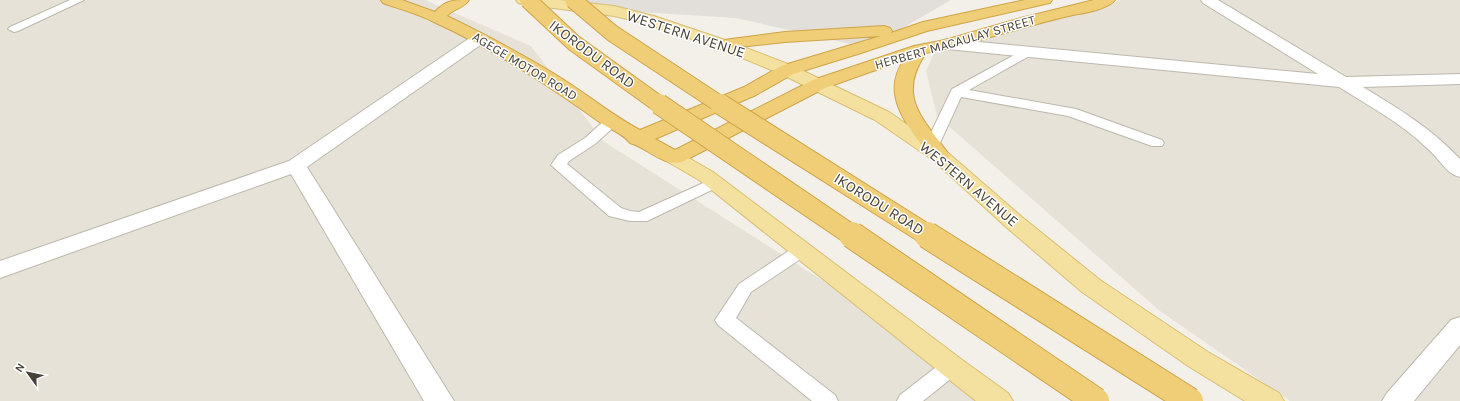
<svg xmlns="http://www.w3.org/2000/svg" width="1460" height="401" font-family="Karla,sans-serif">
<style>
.residential{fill:#e6e2d8}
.industrial{fill:#e2dfda}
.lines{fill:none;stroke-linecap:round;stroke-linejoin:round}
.lane-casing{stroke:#bdb8ac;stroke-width:2}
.street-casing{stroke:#bdb8ac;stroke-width:2}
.primary-casing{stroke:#d8bf72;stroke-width:2}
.highway-casing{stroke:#cea448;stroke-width:2}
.lane{fill:#fff;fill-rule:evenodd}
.street{fill:#fff;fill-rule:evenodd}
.primary{fill:#f4e1a0;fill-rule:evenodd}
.highway{fill:#f0ce77;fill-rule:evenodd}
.highway-bridge-far2-casing{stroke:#cea448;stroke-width:18;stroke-linecap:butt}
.highway-bridge-far1-casing{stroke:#cea448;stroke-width:22;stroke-linecap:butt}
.highway-bridge-casing{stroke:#cea448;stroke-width:28;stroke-linecap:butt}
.highway-bridge-far2{stroke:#f0ce77;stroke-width:16}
.highway-bridge-far1{stroke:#f0ce77;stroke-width:20}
.highway-bridge{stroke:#f0ce77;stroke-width:26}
.labels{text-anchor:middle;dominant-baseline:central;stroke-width:3;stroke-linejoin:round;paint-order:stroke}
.far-street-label{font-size:13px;fill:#464138;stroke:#fff}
.street-label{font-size:15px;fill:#464138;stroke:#fff}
</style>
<rect width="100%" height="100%" fill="#f3f0e9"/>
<!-- residential -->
<g class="residential">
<polygon points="0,0 425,0 531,46 603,141 1012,401 0,401"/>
<polygon points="1119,0 1460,0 1460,401 1290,401 1160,311 937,116 926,71 935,51 986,29 1107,8"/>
</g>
<!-- industrial -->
<polygon class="industrial" points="581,0 951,0 868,48 736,18 590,9"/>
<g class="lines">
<!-- lane casing -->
<g class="lane-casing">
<g id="lane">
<polygon points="70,0 84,0 18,31 14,32 8,29 10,27"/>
<polygon points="1027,48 1033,52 1031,55 969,90 1076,109 1162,140 1164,143 1162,146 1152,146 1068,116 961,97 939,145 937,148 927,148 925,145 952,89"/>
<polygon points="611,118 616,119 618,122 616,125 595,144 569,161 567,164 621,208 630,211 639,212 710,180 720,180 723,183 720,186 647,221 630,221 609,216 551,165 558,155 585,138 606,119"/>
<polygon points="802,244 808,246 811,250 808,254 751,292 736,318 835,395 838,401 812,401 718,325 715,320 739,284 796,246"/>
<polygon points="951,359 958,361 961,367 958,373 923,401 897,401 900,395 944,361"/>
</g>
</g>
<!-- street casing -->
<g class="street-casing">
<g id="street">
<path d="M1201,0H1218L1346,77L1460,74V84L1363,87C1398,108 1432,129 1460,159V177C1446,174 1439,158 1428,149C1403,124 1369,106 1339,87L947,49L941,47L939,44L941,41L947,39L1318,74L1203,3Z"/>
<polygon points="480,33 486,35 488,38 486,41 307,167 454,401 424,401 291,174 0,278 0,261 289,161 474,35"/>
<polygon points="1460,317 1460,345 1414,401 1382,401 1387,393 1451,320"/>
</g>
</g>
<!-- primary casing -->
<g class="primary-casing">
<g id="primary">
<polygon points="516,0 560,0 614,6 654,16 728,41 793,66 889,112 947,152 1022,217 1100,280 1208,352 1279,393 1284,401 1245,401 1188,366 1082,292 1006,227 933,160 875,120 781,74 716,47 644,23 614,16 523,4 518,3"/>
<polygon points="675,152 682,154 713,172 961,359 1008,393 1013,401 976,401 699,180 668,162 665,158 668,154"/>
</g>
</g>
<!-- highway casing -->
<g class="highway-casing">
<path id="highway" d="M381,0H402L435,12C445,0 455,0 469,0C464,8 453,9 447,16C486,35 524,55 561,78C588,95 612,115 640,130L744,87L781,66L881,36L785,42L722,49L716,47L714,44L716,41L785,32L884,26L890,28L892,31L891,33L923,22L1025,0H1052L1050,3L1045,4L927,31L861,53L793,74L756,95L655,139L675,150L813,80L914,46L945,40L1021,18L1094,0H1115C1109,9 1084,13 1073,15C1023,26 975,44 926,53C895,98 925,120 950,156L947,160L940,162L933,160C912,131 878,97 904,60L825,88L682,162C663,167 648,148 630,143C623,133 607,128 598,121C546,84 493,49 434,22C418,14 400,9 383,3Z"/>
</g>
<!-- lane -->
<use href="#lane" class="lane"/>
<!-- street -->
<use href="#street" class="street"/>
<!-- primary -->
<use href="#primary" class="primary"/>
<!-- highway -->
<use href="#highway" class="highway"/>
<!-- highway-bridge-far2 casing -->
<g class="highway-bridge-far2-casing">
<g id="highway-bridge-far2">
<polyline points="528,0 574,43 660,105"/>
<polyline points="573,0 612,33 721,105"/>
</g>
</g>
<!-- highway-bridge-far1 casing -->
<g class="highway-bridge-far1-casing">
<g id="highway-bridge-far1">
<polyline points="659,104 853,236"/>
<polyline points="720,104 929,236"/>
</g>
</g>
<!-- highway-bridge casing -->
<g class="highway-bridge-casing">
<g id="highway-bridge">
<polyline points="852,235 1096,401"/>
<polyline points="927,235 1190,401"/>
</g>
</g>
<!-- highway-bridge-far2 -->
<use href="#highway-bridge-far2" class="highway-bridge-far2"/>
<!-- highway-bridge-far1 -->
<use href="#highway-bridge-far1" class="highway-bridge-far1"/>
<!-- highway-bridge -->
<use href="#highway-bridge" class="highway-bridge"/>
</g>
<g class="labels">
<!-- far-street labels -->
<g class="far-street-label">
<text transform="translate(955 42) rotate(-16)">HERBERT MACAULAY STREET</text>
<text transform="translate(525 66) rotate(31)">AGEGE MOTOR ROAD</text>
</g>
<!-- street labels -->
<g class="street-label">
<text transform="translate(686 34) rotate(18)">WESTERN AVENUE</text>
<text transform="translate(592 54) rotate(37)">IKORODU ROAD</text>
<text transform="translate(969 184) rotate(40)">WESTERN AVENUE</text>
<text transform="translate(879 204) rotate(32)">IKORODU ROAD</text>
</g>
</g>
<!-- north arrow -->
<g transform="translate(28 373) rotate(303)" stroke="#ffffff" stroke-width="3" paint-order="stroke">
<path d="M0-3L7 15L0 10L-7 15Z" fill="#464138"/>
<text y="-6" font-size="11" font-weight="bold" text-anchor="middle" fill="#464138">N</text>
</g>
</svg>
